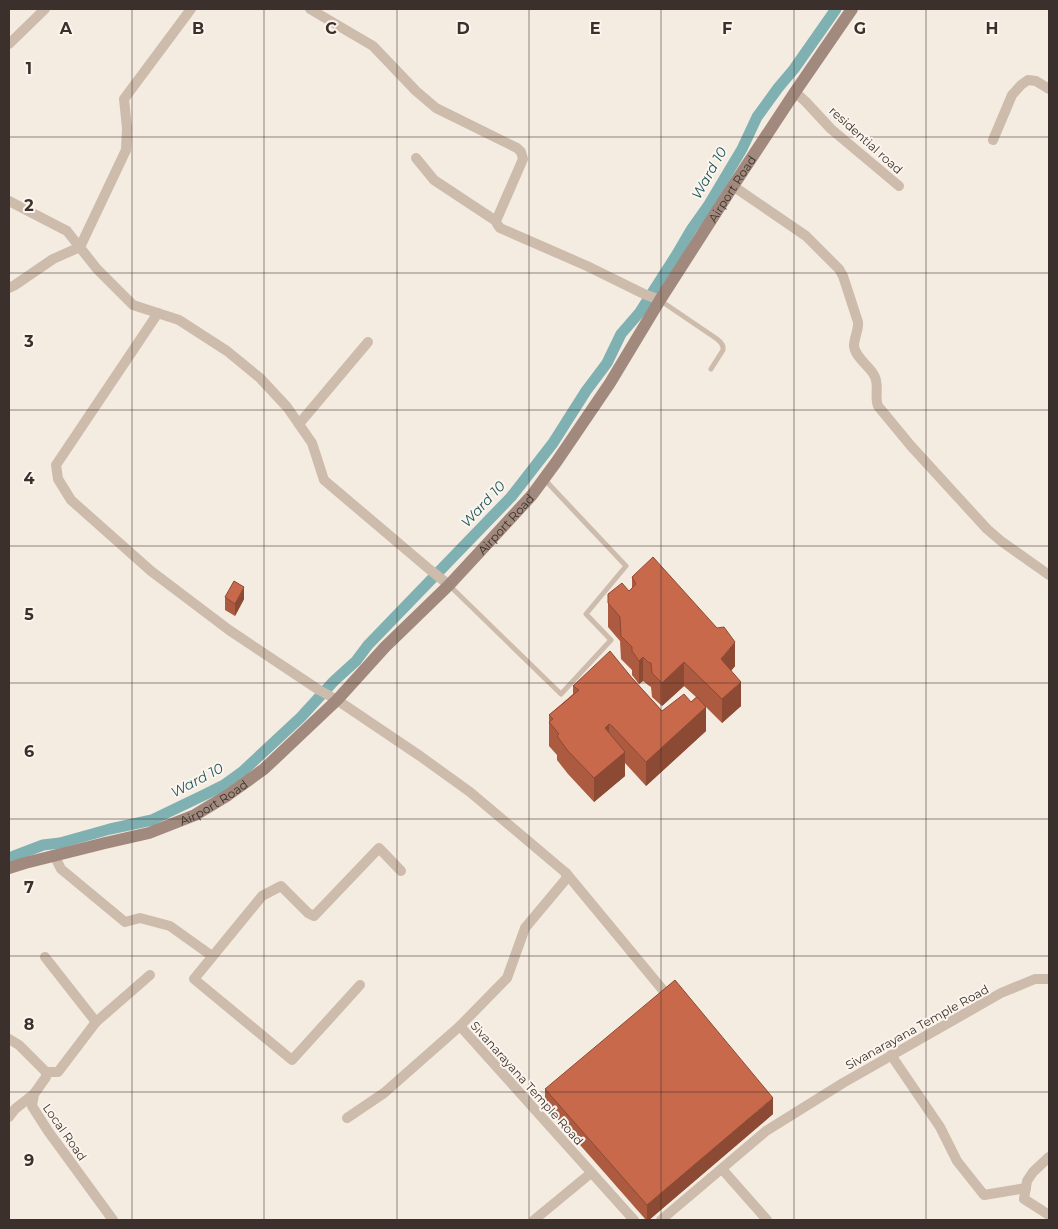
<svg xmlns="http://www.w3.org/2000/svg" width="1058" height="1229" font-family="Montserrat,sans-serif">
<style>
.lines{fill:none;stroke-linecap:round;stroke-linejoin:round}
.canal{stroke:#7fb0b2;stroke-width:11}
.service{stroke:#cdbbac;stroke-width:5}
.minor{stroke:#cdbbac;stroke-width:10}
.secondary{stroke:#a18a7d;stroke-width:12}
.wall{fill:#ac5a40}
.shaded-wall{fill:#8c4a34}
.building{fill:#c8694b;stroke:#8c4a34}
.grid{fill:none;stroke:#3b302b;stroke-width:1;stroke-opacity:0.55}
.labels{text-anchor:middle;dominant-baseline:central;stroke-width:4;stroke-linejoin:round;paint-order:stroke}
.street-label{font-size:12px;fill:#3b302b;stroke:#fbf5ee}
.water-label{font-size:14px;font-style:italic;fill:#1f5a5e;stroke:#fbf5ee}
.grid-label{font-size:16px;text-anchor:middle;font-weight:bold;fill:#3b302b;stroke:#fbf5ee;stroke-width:4;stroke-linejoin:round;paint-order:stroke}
</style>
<rect width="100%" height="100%" fill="#f4ebe1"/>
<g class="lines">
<!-- canal -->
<polyline class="canal" points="9,858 43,845 60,843 110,829 152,820 206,794 224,785 242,772 301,717 334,681 356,661 368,645 511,497 553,443 586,391 607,363 621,334 640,312 677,254 691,230 708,206 742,149 757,117 778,88 794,69 836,9"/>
<!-- service -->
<g class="service">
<path d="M661,301L717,339C721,342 724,345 723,350L711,369"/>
<polyline points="449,585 561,694 611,640 586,614 626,566 545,480"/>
</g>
<!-- minor -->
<g class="minor">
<polyline points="310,9 373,46 416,91 436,108 517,148 521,152 523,159 496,221 497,224 500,228 587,266 644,294 660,300"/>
<polyline points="9,44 45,9"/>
<polyline points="795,92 806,102 831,129 899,186"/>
<polyline points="993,140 1012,95 1021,85 1028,80 1036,81 1049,89"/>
<polyline points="416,158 434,180 496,221"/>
<path d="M733,186L806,236L839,269L843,276L858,322C859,330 854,337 854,346C855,357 869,366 874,375C880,385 874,396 878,406L911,446L987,529L1001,541L1049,575"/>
<polyline points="9,201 67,231 97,269 133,305 179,320 227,351 260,378 287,407 312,443 324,480 429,569 449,585"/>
<polyline points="9,288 15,285 53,259 80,247 126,150 127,128 124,99 191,9"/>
<polyline points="158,313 56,465 58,479 71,500 151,571 229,630 319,690 337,700 420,756 470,792 566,873 566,879 525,928 507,978 460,1026 634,1220"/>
<polyline points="299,424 368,342"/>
<polyline points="54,855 61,869 125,922 140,918 170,926 212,956"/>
<polyline points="566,873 667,995"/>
<polyline points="45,957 96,1022 150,975"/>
<polyline points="360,985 292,1060 194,979 262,896 281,886 308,913 314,916 379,848 401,871"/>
<polyline points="9,1039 19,1045 46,1072 46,1077 34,1094 32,1106 48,1131 113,1220"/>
<polyline points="891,1055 940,1127 957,1161 984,1195 1026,1188"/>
<polyline points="46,1072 58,1072 96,1022"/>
<polyline points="9,1117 15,1109 34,1094"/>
<polyline points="347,1118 384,1093 460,1026"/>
<polyline points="1049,1157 1033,1172 1027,1181 1024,1199 1049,1215"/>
<polyline points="722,1169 767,1220"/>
<polyline points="534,1220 591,1173"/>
<polyline points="661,1220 766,1131 843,1083 1001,993 1035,979 1049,979"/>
</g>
<!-- secondary -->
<path class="secondary" id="s1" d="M9,868L25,863L105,843L149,833L195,815L228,795L264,769L337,700L385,647L449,585L487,544L532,495L557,461L610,383L660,300L733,186L795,92L852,9"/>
</g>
<!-- wall -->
<g class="wall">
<polygon points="632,577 735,666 731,671 741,706 722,723 705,706 706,731 646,786 625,763 625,776 594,802 568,774 557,760 557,755 549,746 549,715 573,694 573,686 632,678 662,711 691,702 696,697 684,686 662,706 652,697 651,687 648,685 643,681 639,684 632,675 632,670 621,659 620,641 608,627 608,594 629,591 632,589"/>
<polygon points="225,597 244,599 235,616 225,610"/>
<polygon points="545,1089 773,1114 649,1220 646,1220 545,1105"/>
</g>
<!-- shaded-wall -->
<g class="shaded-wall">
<polygon points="244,587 244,599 235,616 235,604"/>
<polygon points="735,642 735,666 721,683 721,659"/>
<polygon points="643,657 643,681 639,684 639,661"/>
<polygon points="684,662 684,686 662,706 662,683"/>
<polygon points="741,682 741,706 722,723 722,699"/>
<polygon points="706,707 706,731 646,786 646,762"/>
<polygon points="609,724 609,748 605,728"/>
<polygon points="625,752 625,776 594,802 594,778"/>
<polygon points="773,1098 773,1114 649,1220 647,1220 647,1205"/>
</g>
<!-- building -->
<g class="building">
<polygon points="653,557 717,628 724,627 735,642 721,659 741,682 722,699 684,662 662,683 652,673 651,663 648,662 643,657 639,661 632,651 632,647 621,636 620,617 608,603 608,594 622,583 629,591 636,584 632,577"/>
<polygon points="234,581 244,587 235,604 225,597"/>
<polygon points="610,651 632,678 662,711 684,694 691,702 697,697 706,707 646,762 612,726 609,724 605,728 625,752 594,778 568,751 557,736 559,734 549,722 553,719 549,715 579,690 573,686"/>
<polygon points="675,980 773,1098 647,1205 545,1089"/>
</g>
<!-- grid -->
<path class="grid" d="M132,9V1220M264,9V1220M397,9V1220M529,9V1220M661,9V1220M794,9V1220M926,9V1220M9,137H1049M9,273H1049M9,410H1049M9,546H1049M9,683H1049M9,819H1049M9,956H1049M9,1092H1049"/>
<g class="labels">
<!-- street labels -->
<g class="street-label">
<text transform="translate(866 140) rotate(42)">residential road</text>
<text stroke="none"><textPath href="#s1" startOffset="1026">Airport Road</textPath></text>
<text stroke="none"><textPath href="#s1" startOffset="621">Airport Road</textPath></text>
<text stroke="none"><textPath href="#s1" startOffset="216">Airport Road</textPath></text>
<text transform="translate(917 1027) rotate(-29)">Sivanarayana Temple Road</text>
<text transform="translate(527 1083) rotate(48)">Sivanarayana Temple Road</text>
<text transform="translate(65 1132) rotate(55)">Local Road</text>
</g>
<!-- water labels -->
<g class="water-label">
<text transform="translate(709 173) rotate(-61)">Ward 10</text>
<text transform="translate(483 504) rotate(-47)">Ward 10</text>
<text transform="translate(197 780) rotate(-28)">Ward 10</text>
</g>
</g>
<g class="grid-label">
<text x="66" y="34">A</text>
<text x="198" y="34">B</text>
<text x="331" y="34">C</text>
<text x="463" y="34">D</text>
<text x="595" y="34">E</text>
<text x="727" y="34">F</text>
<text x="860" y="34">G</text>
<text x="992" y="34">H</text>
<text x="29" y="74">1</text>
<text x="29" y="211">2</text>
<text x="29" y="347">3</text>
<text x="29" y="484">4</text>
<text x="29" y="620">5</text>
<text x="29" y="757">6</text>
<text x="29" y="893">7</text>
<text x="29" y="1030">8</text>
<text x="29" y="1166">9</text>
</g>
<!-- border -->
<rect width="1058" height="1229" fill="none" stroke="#3b302b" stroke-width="20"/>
</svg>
